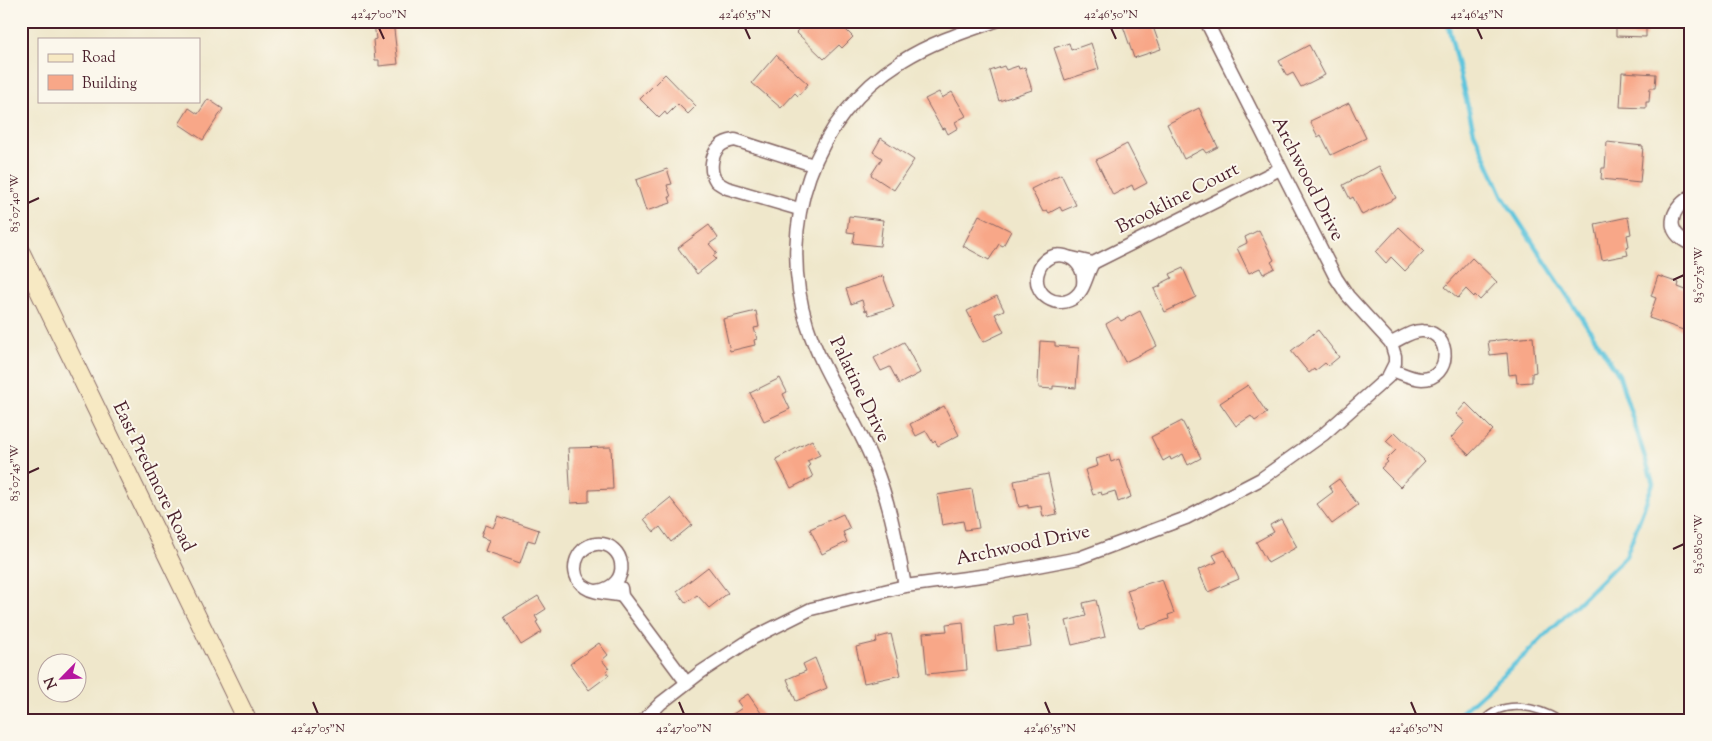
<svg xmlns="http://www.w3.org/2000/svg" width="1712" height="741" font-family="'Sorts Mill Goudy',serif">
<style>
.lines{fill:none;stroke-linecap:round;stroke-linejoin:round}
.stream{stroke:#5fc5dd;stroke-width:4.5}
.building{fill:#f8a788}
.lane-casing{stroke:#846563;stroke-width:9}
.street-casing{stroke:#846563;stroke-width:15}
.secondary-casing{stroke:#846563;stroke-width:20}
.lane{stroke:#fff;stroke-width:6}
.street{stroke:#fff;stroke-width:12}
.secondary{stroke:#f7e9c3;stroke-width:18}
.ticks{fill:none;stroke:#4a1f2b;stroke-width:2}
.labels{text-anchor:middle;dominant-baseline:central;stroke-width:4;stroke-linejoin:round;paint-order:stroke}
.street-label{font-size:19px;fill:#4a1f2b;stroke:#fbf7ec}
.neatline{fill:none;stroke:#4a1f2b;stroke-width:2}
.ticks-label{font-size:12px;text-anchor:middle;fill:#4a1f2b}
</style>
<rect width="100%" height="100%" fill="#fbf7ec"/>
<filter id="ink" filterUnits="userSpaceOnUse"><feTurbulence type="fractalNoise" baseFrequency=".02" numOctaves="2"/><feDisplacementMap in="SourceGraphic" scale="10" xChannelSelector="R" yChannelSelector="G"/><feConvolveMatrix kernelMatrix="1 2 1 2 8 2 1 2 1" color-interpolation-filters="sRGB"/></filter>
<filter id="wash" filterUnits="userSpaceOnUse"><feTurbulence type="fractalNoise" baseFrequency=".0096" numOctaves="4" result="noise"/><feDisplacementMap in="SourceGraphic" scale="20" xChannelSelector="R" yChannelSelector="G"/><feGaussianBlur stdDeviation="1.12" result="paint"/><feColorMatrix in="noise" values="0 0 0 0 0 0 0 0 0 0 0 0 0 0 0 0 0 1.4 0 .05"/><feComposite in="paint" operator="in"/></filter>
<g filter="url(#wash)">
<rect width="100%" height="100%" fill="#efe7cb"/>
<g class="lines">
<!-- stream -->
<polyline class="stream" points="1447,21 1474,132 1503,197 1619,375 1653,483 1626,556 1528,652 1453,720"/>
</g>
<g id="blocks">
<!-- building -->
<g class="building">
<polygon points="393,21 398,64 379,66 379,60 375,60 373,40 376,39 374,23"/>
<polygon points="807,21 837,21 853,37 842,48 839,45 824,59 796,32"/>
<polygon points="1138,21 1140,27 1152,24 1161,49 1134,58 1123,26"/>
<polygon points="1616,21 1646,21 1646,37 1616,36"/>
<polygon points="1069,43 1071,50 1091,43 1099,69 1065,80 1054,48"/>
<polygon points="1309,45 1325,75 1301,87 1293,73 1287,76 1279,61"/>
<polygon points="776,55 808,84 798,96 795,93 781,108 752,83"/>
<polygon points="1004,66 1006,70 1018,66 1019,69 1025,67 1032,90 999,101 990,71"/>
<polygon points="1622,72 1656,74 1655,88 1650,88 1649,102 1646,102 1646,108 1620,107"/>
<polygon points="665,74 696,106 688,114 678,104 667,115 665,112 659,118 640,99"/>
<polygon points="939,92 942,98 952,92 966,116 955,122 958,128 948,134 945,128 942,129 925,99"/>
<polygon points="208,99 223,109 203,140 179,124 189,108 198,114"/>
<polygon points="1349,103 1366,138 1331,155 1321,135 1318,137 1310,121"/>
<polygon points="1199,108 1218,147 1206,153 1203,149 1184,159 1167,124"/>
<polygon points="881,138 914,160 894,190 871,175 882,158 873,152"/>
<polygon points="1607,142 1643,146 1640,183 1601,179 1602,168 1605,168"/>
<polygon points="1127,144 1147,183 1134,190 1132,185 1113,195 1096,160"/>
<polygon points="1379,166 1396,198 1362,215 1353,197 1350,199 1343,185"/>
<polygon points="667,169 672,184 667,185 671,197 669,197 671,203 646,211 636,180"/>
<polygon points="1061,174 1076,205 1062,211 1060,207 1049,213 1047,210 1043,212 1031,189"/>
<polygon points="979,215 1011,231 1003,246 999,244 989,260 963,246"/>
<polygon points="849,216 883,220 880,246 853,243 855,233 847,232"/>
<polygon points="1628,217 1631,234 1627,235 1629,246 1626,247 1628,255 1602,260 1595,224"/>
<polygon points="709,225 718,238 709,244 717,253 713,256 716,259 697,274 678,248"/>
<polygon points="1399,227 1424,251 1405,271 1391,257 1386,263 1376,252"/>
<polygon points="1259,230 1274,260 1271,262 1275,268 1263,274 1260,268 1249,273 1237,248 1247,243 1245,237"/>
<polygon points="1472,258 1497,282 1480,300 1475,295 1474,297 1466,289 1458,298 1445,287"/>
<polygon points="1183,268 1196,297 1165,312 1154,289 1161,286 1160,284 1172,278 1170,274"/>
<polygon points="883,276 894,307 869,315 867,310 865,311 862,300 851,304 846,289"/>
<polygon points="1658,276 1679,283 1678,287 1691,292 1691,317 1686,331 1649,318 1656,298 1651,296"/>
<polygon points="997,296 1004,310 995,314 1004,332 983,342 967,311"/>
<polygon points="756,311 759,327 754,328 757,339 754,340 755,345 730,351 723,319"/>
<polygon points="1140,311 1157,346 1125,362 1106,324 1118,317 1121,321"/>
<polygon points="1318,330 1339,357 1328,366 1325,363 1315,371 1314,369 1309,373 1291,351"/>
<polygon points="1533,337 1536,372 1532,373 1532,382 1517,383 1516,374 1509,375 1507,353 1490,355 1488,341"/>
<polygon points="1040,341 1055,342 1055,346 1079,348 1076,388 1053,386 1053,389 1039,388 1039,385 1038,384"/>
<polygon points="904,342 920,373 899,384 890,367 881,371 874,358"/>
<polygon points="780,378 787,392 783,394 790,409 764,421 750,393"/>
<polygon points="1248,385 1267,413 1255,421 1251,416 1236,426 1220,403"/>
<polygon points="1466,403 1493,430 1469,455 1451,438 1465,422 1456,414"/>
<polygon points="944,406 959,435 938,446 935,441 933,443 926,431 916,436 910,424"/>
<polygon points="1182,421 1201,458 1188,465 1183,454 1171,460 1170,457 1163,461 1151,437"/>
<polygon points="1395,432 1425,461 1400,487 1381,468 1388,462 1386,460 1396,450 1386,441"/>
<polygon points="812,440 820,455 807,461 810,465 808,466 813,477 791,488 776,459"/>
<polygon points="611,447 613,489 589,490 589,502 571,503 568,448"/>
<polygon points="1109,455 1111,462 1119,459 1131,497 1118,502 1115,491 1102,495 1101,492 1093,495 1085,470 1098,466 1096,459"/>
<polygon points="1048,474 1057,514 1043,517 1041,506 1028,508 1028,505 1019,507 1014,481"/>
<polygon points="1339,479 1358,505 1332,524 1317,504 1333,492 1329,486"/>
<polygon points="972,489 979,528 965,530 963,521 942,525 937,495"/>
<polygon points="670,498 692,525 671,542 660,527 654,532 644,519"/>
<polygon points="843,514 850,529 843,532 847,542 822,554 810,529"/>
<polygon points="498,516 539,530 535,542 528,540 520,563 485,551 489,540 481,537 485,525 493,528"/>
<polygon points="1281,519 1297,547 1268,563 1256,542 1274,532 1270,525"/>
<polygon points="1225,550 1239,579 1208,592 1198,570 1217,562 1213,555"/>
<polygon points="708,567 728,593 709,608 697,595 686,603 677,591"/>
<polygon points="1162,579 1174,613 1168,615 1169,619 1143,628 1140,628 1127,590"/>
<polygon points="538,596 546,609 535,616 538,621 536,622 542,632 521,645 504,617"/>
<polygon points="1096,600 1105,637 1072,645 1066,621 1086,616 1083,603"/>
<polygon points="1026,614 1031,646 997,651 994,627 1014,624 1013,616"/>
<polygon points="963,622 967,670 927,674 923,633 947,631 946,624"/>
<polygon points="891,634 901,675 864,683 856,647 877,642 876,638"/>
<polygon points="599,643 608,655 602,660 609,669 606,671 609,675 589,690 570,664"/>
<polygon points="815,658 827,688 796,701 787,679 806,671 803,664"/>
<polygon points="748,694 766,720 724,720 742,708 737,701"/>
</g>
</g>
</g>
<g filter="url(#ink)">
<use href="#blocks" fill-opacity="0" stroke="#846563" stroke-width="1"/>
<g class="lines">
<!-- lane casing -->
<g class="lane-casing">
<path id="lane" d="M1484,720C1504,698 1538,707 1560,720"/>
</g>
<!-- street casing -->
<g class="street-casing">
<g id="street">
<path d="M1691,196C1670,210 1663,232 1691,244"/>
<path d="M799,209L727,188C723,186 719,184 716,181C709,171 711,154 720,146C724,142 729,141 735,140L813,165"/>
<polyline points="1072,258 1093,263 1280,169"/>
<path d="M1083,285C1087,253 1046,244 1038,272C1031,294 1058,312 1076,296C1085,289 1087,273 1093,263"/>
<path d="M1391,343C1401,339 1412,330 1423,331C1453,333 1451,379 1422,379C1412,379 1401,373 1392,370"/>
<path d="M905,586C897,544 890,502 873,462C854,415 823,374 807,325C776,225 813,117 902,61C932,42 964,32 996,21"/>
<polyline points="621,588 622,596 686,682"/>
<path d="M597,591C634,586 625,541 596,544C575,546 567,575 585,587C595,594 610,593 622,596"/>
<polyline points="644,720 661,703 701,672 753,638 811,609 905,586 989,575 1079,558 1186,518 1261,479 1324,434 1388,377 1395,363 1395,356 1391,343 1348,296 1336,278 1206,21"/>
</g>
</g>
<!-- secondary casing -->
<g class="secondary-casing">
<polyline id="secondary" points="21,253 247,720"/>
</g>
<!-- lane -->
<use href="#lane" class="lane"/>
<!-- street -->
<use href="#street" class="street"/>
<!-- secondary -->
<use href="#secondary" class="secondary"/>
</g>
</g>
<!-- ticks -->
<path class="ticks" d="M379,28L384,39M745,28L750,39M1111,28L1116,39M1477,28L1482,39M28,203L39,198M1673,280L1684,275M28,473L39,468M1673,549L1684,544M313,702L318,714M679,702L684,714M1045,702L1050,714M1411,702L1416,714"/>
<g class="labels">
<!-- street labels -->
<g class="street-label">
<text transform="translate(1307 179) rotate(63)">Archwood Drive</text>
<text transform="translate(1178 199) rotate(-27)">Brookline Court</text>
<text transform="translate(859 390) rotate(64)">Palatine Drive</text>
<text transform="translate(153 477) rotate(64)">East Predmore Road</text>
<text transform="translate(1023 546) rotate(-12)">Archwood Drive</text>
</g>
</g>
<!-- margin -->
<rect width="1712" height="741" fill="none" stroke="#fbf7ec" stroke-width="55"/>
<!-- legend -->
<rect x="38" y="38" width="162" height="65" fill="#fbf7ec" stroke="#b4a19f"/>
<rect x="48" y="54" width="25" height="8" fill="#f7e9c3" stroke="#b4a19f"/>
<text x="82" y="62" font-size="15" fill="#4a1f2b">Road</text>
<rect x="48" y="75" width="25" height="15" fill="#f8a788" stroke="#b4a19f"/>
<text x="82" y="88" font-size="15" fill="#4a1f2b">Building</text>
<!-- north arrow -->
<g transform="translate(62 678) rotate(246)"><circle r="24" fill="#fbf7ec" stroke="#b4a19f"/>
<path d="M0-4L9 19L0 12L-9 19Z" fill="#b5179e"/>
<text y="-8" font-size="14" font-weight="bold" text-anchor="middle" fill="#4a1f2b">N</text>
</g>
<rect x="28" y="28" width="1656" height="686" class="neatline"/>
<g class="ticks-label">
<text x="379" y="18">42°47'00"N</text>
<text x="745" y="18">42°46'55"N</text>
<text x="1111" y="18">42°46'50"N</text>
<text x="1477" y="18">42°46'45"N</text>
<text transform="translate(14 203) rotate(-90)" y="4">83°07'40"W</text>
<text transform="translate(1698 275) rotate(-90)" y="4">83°07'55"W</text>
<text transform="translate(14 473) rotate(-90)" y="4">83°07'45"W</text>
<text transform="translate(1698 544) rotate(-90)" y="4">83°08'00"W</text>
<text x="318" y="732">42°47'05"N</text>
<text x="684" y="732">42°47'00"N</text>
<text x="1050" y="732">42°46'55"N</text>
<text x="1416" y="732">42°46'50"N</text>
</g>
</svg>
